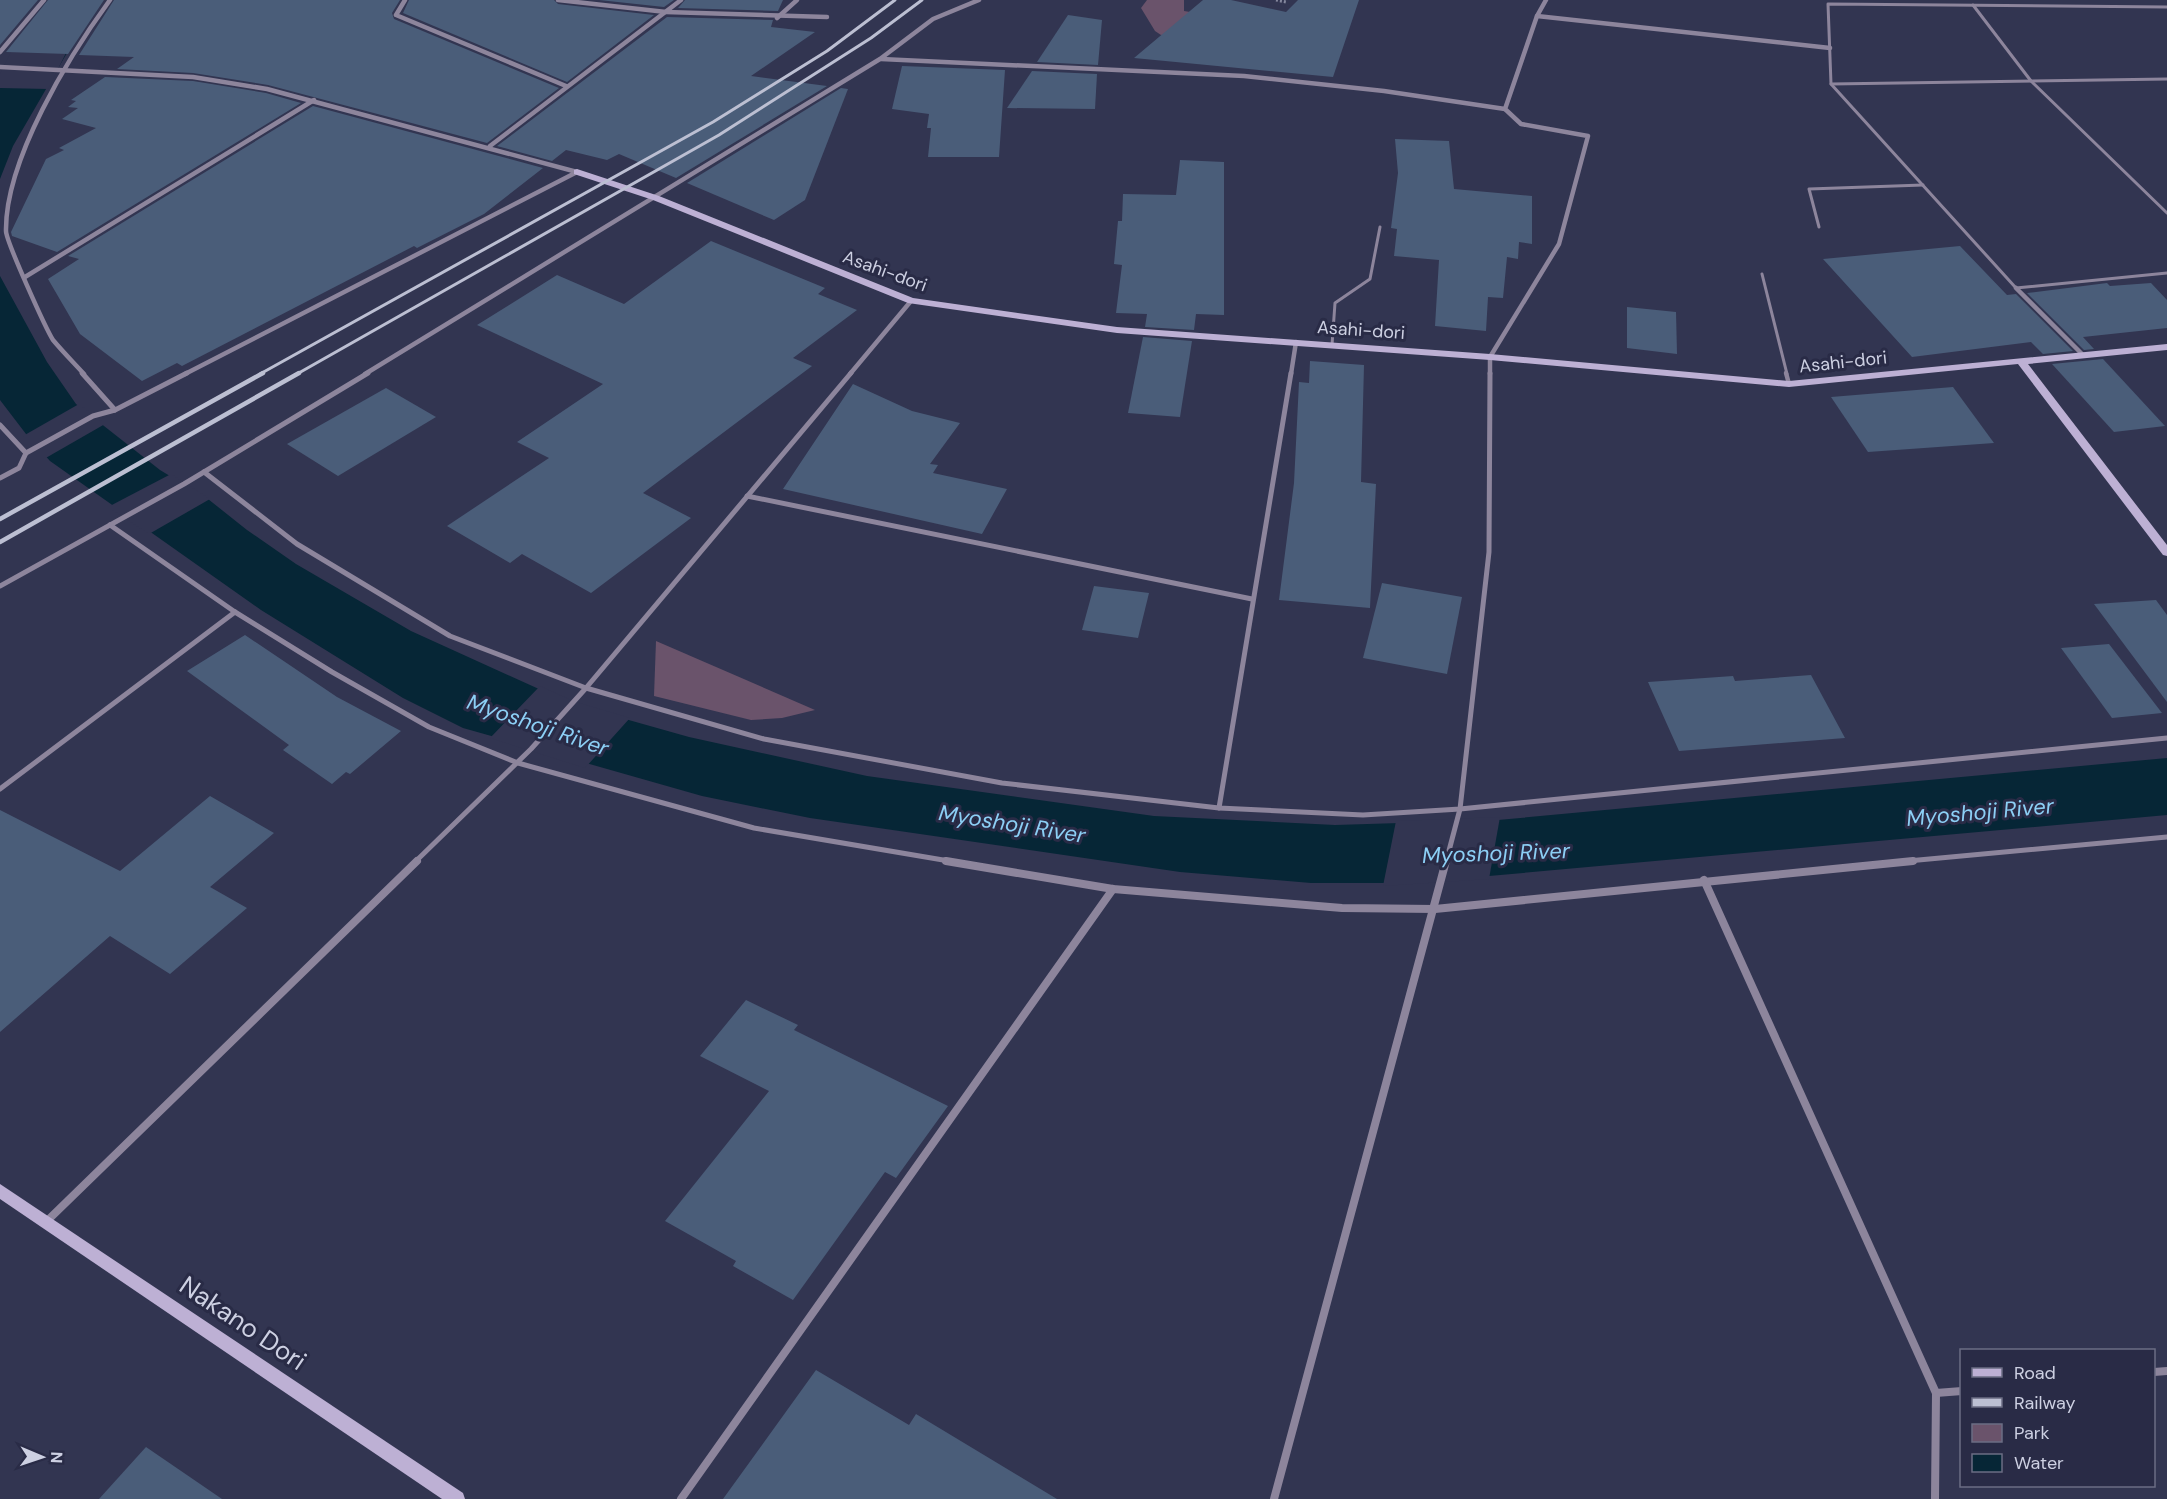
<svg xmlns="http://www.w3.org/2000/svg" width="2167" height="1499" font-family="'DM Sans',sans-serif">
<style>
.green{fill:#6a536b}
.water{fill:#062636}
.pier{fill:#323551}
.building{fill:#4a5d79}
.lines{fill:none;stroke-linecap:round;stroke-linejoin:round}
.path{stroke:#85889e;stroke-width:3;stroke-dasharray:2 2;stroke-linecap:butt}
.lane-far1{stroke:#8d859c;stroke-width:3}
.lane{stroke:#8d859c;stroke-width:4.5}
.street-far2{stroke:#8d859c;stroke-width:4.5}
.street-far1{stroke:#8d859c;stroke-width:5}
.street{stroke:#8d859c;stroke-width:8}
.secondary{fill:#bdb0d4;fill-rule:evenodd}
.rail-far1{stroke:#bcbfd2;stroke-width:3}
.rail{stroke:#bcbfd2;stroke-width:4.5}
.labels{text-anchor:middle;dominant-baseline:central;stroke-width:6;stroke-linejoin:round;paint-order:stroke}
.far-street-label{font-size:18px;fill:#cdd0e2;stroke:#292b46}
.water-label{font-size:22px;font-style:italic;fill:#8ccff5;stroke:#292b46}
.near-street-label{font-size:26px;fill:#cdd0e2;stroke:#292b46}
</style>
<rect width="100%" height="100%" fill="#323551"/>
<!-- green -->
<g class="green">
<polygon points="1147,0 1184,0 1184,11 1281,27 1161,35 1155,31 1141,8"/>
<polygon points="656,641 815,710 782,718 751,720 654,696"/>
</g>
<!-- water -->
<g class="water">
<polygon points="96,3 13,146 0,179 0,77"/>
<polygon points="0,276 47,362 76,404 160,470 208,499 247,530 296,564 411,631 572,704 689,737 867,776 1154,816 1335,825 1498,820 2167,758 2167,815 1489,876 1385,883 1311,883 1180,872 810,818 702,796 463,728 403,698 261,610 50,461 26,434 0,400"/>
</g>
<!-- pier -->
<g class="pier">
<polygon points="13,48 68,49 48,89 0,88 0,74"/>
<polygon points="79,404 105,424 44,459 23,436"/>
<polygon points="171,474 210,499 149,534 108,507"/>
<polygon points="540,686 573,701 630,718 585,768 490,738"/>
<polygon points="1500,817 1489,879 1383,886 1396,821"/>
</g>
<!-- building -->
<g class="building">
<polygon points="0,0 38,0 0,45"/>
<polygon points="48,0 104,0 68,54 6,52"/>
<polygon points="114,0 400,0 392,13 394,19 559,88 487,143 268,85 193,73 117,69 134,57 79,55"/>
<polygon points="409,0 554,0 558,4 654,15 567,82 403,13"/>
<polygon points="599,0 674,0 664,7"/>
<polygon points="685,0 783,0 778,11 678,8"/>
<polygon points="1203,0 1231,0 1286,12 1298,0 1359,0 1333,77 1134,58"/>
<polygon points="1068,15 1102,20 1098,65 1037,62"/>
<polygon points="667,17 773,20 771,27 815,32 751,76 827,86 676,178 619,154 607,160 566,150 552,161 497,146"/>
<polygon points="902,66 1005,70 999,157 928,157 931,128 927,128 929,114 892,109"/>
<polygon points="1032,71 1097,74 1095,109 1007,108"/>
<polygon points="105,77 193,81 266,93 301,103 57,252 12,236 11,232 46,159 64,150 59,148 96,128 62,119 78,108 68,107 76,101 71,100"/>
<polygon points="841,88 848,89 805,200 774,220 687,183"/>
<polygon points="313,106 543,168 484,214 417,248 414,246 182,366 177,363 142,381 80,334 48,279 79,259 68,256"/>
<polygon points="1395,139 1449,141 1454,189 1532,196 1532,244 1519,242 1518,259 1507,257 1503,298 1488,297 1486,331 1435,326 1439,260 1394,256 1397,229 1391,228 1398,173"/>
<polygon points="1180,160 1224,162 1224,315 1196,314 1194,330 1145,327 1147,314 1116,313 1122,265 1114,264 1118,221 1122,221 1123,194 1176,195"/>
<polygon points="711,241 825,288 818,294 857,310 793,358 812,366 643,493 691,518 591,593 522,554 510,563 447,526 549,458 517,442 603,384 477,325 557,275 624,304"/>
<polygon points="1960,246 2007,295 2016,294 2073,351 2043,354 2031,342 1912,357 1823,259"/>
<polygon points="2107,283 2110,286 2151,283 2167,300 2167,328 2083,337 2094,349 2084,350 2027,293"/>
<polygon points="1627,307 1676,312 1677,354 1627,348"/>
<polygon points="1143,337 1192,341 1180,417 1128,413"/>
<polygon points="2103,359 2165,426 2114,432 2052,364"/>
<polygon points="1310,361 1364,365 1361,482 1376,484 1370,608 1279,600 1294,483 1299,382 1309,383"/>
<polygon points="853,384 912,411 960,423 930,464 938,465 933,473 1007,489 982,534 783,489"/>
<polygon points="1953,387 1994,443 1868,452 1831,397"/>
<polygon points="386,388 436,417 338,476 287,444"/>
<polygon points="1382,583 1462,597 1447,674 1363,658"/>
<polygon points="1094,586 1149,593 1138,638 1082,630"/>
<polygon points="2156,600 2167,615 2167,702 2094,604"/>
<polygon points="245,635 337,697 401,731 350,774 346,772 332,784 283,750 289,745 187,671"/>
<polygon points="2109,644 2162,713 2112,718 2061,648"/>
<polygon points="1811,675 1845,738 1679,751 1648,682 1733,676 1735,681"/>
<polygon points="210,796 274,833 210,887 247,908 170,974 110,936 0,1032 0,810 120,871"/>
<polygon points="746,1000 798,1025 794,1030 948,1106 896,1178 885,1172 793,1300 733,1266 736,1261 665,1221 769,1091 700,1056"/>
<polygon points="816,1370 909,1425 916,1414 1057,1499 723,1499"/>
<polygon points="146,1447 222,1499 99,1499"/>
</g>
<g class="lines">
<!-- path -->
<polyline class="path" points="1276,0 1286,2"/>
<!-- lane-far1 -->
<g class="lane-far1">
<polyline points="1973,5 2031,81 2167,213"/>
<polyline points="2167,7 1828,4 1831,84 2016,288 2167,273"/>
<polyline points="1831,84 2167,79"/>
<polyline points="1819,227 1809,189 1923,185"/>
<polyline points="1762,274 1787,374"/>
<polyline points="1332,345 1335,303 1370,279 1380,227"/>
</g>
<!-- lane -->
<polyline class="lane" points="1786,373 1789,384"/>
<!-- street-far2 -->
<g class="street-far2">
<polyline points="405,0 396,15 566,86"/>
<polyline points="558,0 666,12 827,17"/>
<polyline points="1537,16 1830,48"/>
<polyline points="777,18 797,0"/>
<polyline points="0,52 44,0"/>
<polyline points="881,59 1244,76 1384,91 1505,109"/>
<polyline points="0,67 193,77 267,89 577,172"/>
<polyline points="490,146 681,0"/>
<polyline points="25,277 314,100"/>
<polyline points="2016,288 2083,355"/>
<path d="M84,374C74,363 63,352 53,340C46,329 6,241 6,231C5,160 69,56 110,0"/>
<polyline points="185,374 577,172"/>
<polyline points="365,374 880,59 933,19 979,0"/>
<polyline points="850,374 911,301"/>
<polyline points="1291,374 1296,342"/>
<polyline points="1490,374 1490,357 1559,244 1588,136 1521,124 1505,109 1537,16 1546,0"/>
</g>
<!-- street-far1 -->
<g class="street-far1">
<polyline points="82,373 115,410"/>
<polyline points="0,425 26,453 19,468 0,478"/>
<polyline points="26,453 93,416 115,410 187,373"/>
<polyline points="204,472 297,544 450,636 586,688 764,739 1002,783 1219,808 1363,815 1460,809 2167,738"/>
<polyline points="747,496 1252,599"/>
<polyline points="110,525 235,612 332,672 429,727 518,763 754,828 955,862"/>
<polyline points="0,586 184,484 368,373"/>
<polyline points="0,789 235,612"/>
<polyline points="1219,808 1291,373"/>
<polyline points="415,862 531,749 586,688 851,373"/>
<polyline points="1446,862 1460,809 1489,552 1490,373"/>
<polyline points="1897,862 2167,837"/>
</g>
<!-- street -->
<g class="street">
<polyline points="946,861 1113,889 1342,908 1435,909 1913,861"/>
<polyline points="1704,880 1936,1393 1935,1499"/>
<polyline points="48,1220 417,861"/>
<polyline points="2154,1372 2167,1371"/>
<polyline points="1936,1393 1962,1391"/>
<polyline points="681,1499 1113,889"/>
<polyline points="1274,1499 1446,861"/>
</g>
<!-- secondary -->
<g class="secondary">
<polygon points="577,169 659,196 913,298 1117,327 1490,354 1789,381 2167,344 2167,350 2028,364 2167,545 2167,556 2163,555 2018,364 1789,387 1490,360 1117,333 908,303 653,200 574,174 574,170"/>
<polygon points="0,1184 463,1493 465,1499 442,1499 0,1199"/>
</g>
<!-- rail-far1 -->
<g class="rail-far1">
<polyline points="260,374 713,122 827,51 895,0"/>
<polyline points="297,374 719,135 871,38 922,0"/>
</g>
<!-- rail -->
<g class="rail">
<polyline points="0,519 263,373"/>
<polyline points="0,542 299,373"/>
</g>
</g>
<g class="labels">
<!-- far-street labels -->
<g class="far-street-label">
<text transform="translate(885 271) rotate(20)">Asahi-dori</text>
<text transform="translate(1361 330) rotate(4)">Asahi-dori</text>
<text transform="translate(1843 362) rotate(-6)">Asahi-dori</text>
</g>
<!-- water labels -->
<g class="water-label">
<text transform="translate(538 725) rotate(19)">Myoshoji River</text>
<text transform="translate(1980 812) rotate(-5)">Myoshoji River</text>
<text transform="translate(1012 824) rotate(9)">Myoshoji River</text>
<text transform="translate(1496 853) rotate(-2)">Myoshoji River</text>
</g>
<!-- near-street labels -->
<g class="near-street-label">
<text transform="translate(243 1323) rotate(34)">Nakano Dori</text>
</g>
</g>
<!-- legend -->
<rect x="1960" y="1349" width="195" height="138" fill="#292b46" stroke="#6b6d84" stroke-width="1.5"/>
<rect x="1972" y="1368" width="30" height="9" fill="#bdb0d4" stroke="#6b6d84" stroke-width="1.5"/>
<text x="2014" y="1379" font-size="18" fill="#cdd0e2">Road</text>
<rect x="1972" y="1398" width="30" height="9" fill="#bcbfd2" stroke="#6b6d84" stroke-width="1.5"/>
<text x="2014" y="1409" font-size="18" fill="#cdd0e2">Railway</text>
<rect x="1972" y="1424" width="30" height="18" fill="#6a536b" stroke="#6b6d84" stroke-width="1.5"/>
<text x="2014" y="1439" font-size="18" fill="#cdd0e2">Park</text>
<rect x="1972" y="1454" width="30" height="18" fill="#062636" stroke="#6b6d84" stroke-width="1.5"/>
<text x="2014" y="1469" font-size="18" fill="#cdd0e2">Water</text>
<!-- north arrow -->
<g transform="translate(42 1457) rotate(92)" stroke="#292b46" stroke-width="4.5" paint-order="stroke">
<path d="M0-4.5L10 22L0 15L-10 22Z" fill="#cdd0e2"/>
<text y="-9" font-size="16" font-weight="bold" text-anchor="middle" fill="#cdd0e2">N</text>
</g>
</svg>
